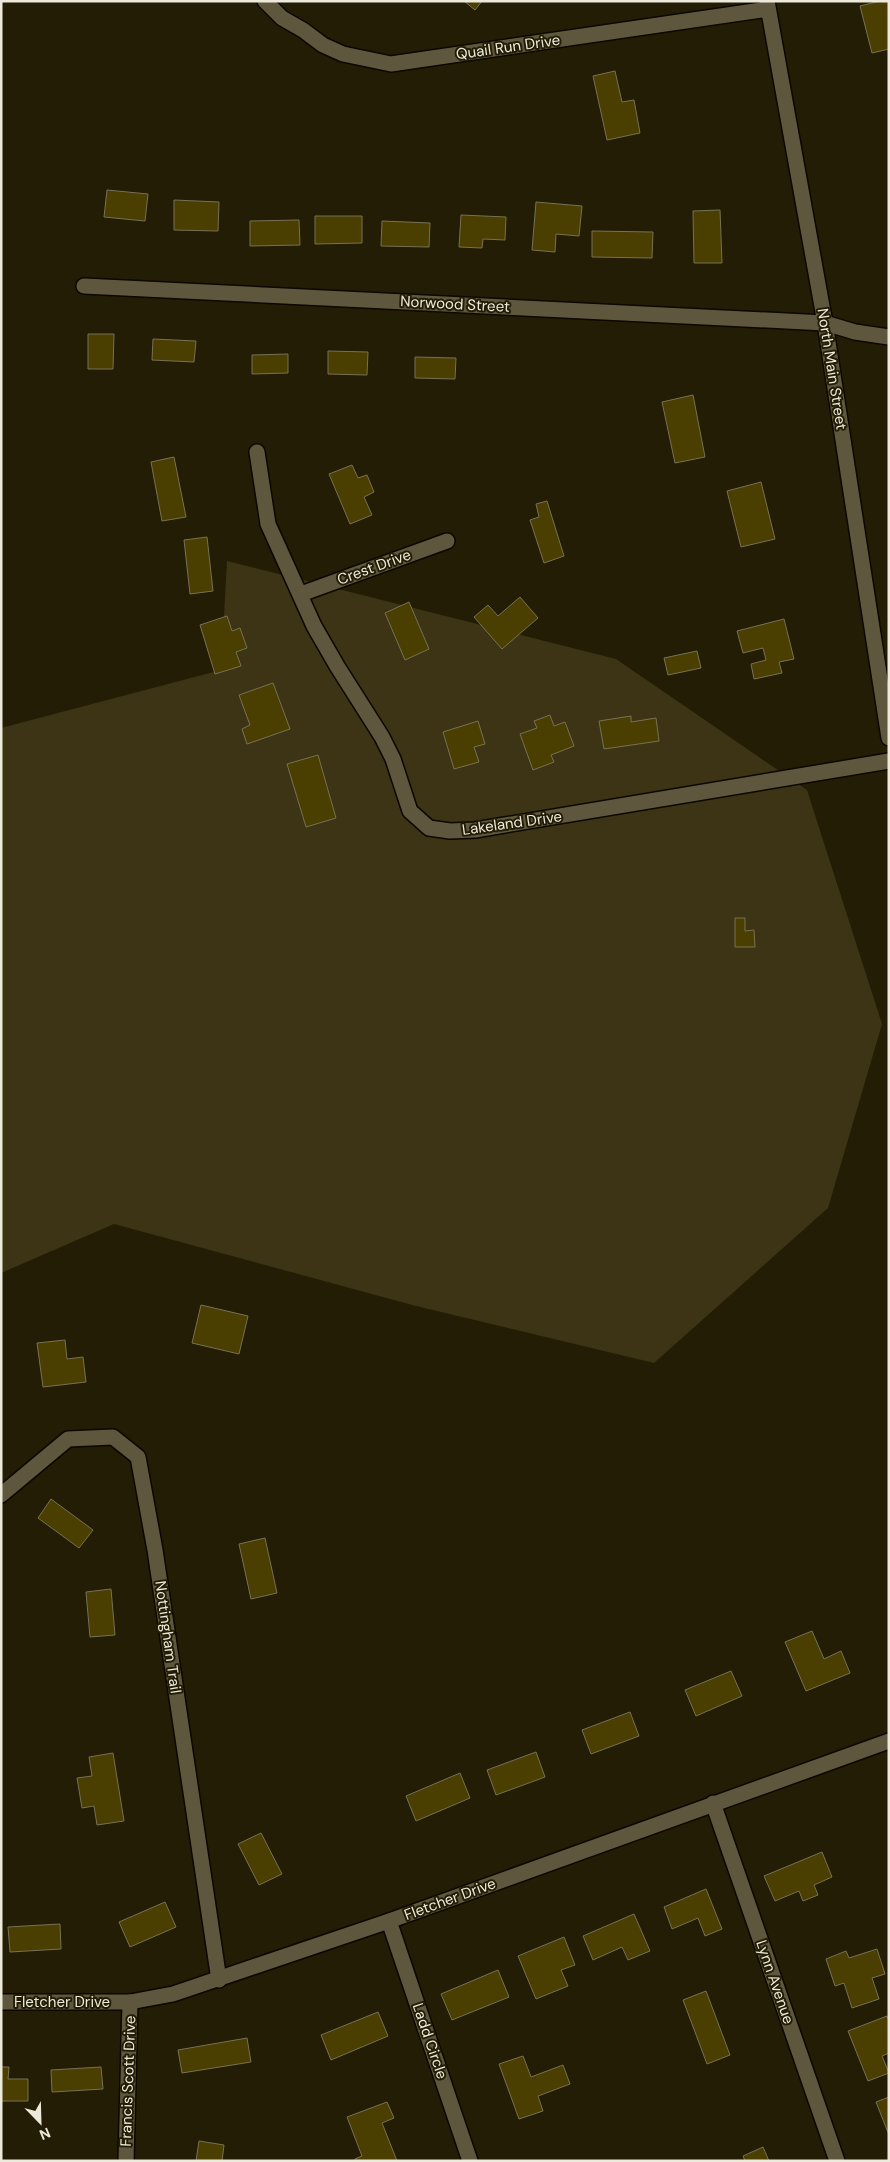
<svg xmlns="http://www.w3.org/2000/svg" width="890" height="2162" font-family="'DM Sans',sans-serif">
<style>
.green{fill:#3c3414}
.building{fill:#4a3e00;stroke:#777156}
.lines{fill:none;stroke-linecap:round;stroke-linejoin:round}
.street-casing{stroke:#0c0700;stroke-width:18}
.secondary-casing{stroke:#0c0700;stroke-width:18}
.street{stroke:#5e573e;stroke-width:15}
.secondary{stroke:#5e573e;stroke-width:15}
.labels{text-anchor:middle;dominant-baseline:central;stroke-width:4;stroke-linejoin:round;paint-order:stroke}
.street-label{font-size:15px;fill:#edeadb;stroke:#231d05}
</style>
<rect width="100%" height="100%" fill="#231d05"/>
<!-- green -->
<polygon class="green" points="227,561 616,659 807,790 882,1024 828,1208 654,1363 416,1306 114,1224 1,1273 1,728 221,670"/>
<!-- building -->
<g class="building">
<polygon points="464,1 482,1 475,10"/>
<polygon points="880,1 889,1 889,49 872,53 860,6"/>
<polygon points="615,71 622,102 634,100 640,133 607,140 593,76"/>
<polygon points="107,190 148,194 145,221 104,217"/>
<polygon points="174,200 219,202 218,231 174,230"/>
<polygon points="536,202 582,206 579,236 556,234 555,252 532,250"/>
<polygon points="720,210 722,263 694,263 693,211"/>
<polygon points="461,215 506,217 505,240 483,239 482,248 459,247"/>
<polygon points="315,216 362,216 362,243 315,244"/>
<polygon points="299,220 300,245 250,246 250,221"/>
<polygon points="382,221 430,223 429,247 381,246"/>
<polygon points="592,231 653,232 652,258 592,257"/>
<polygon points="88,334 114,334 113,369 88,369"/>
<polygon points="153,339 196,341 194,362 152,360"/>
<polygon points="328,351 368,352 367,375 328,374"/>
<polygon points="288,354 288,373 252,374 252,355"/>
<polygon points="415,357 456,358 455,379 415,378"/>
<polygon points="693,395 705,457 675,463 662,402"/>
<polygon points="174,457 186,517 162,521 151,462"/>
<polygon points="352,465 358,478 367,475 374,492 364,497 372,515 350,524 329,474"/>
<polygon points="761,482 775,539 741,547 727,491"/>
<polygon points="547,501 564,556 544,563 530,520 539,517 536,504"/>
<polygon points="207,537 213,591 190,594 184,540"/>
<polygon points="520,597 538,618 502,649 474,617 488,605 498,616"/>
<polygon points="409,602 429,649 405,660 385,613"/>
<polygon points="227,616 232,631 240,628 247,648 236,652 241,666 215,674 200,625"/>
<polygon points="784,619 794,659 779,662 782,673 754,679 751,664 766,660 763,648 743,653 737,631"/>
<polygon points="697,651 701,668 668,675 664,658"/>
<polygon points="273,683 290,729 247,744 242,729 250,725 239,695"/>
<polygon points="550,715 554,726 565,722 574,746 551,755 554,762 533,770 520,734 537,728 534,721"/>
<polygon points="631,716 631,722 656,718 659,741 604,749 599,721"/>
<polygon points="478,721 485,744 474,747 479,762 454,769 443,732"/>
<polygon points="318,755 336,818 306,827 287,764"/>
<polygon points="735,918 745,918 745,931 754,930 755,947 735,947"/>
<polygon points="201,1305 248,1316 239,1354 192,1343"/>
<polygon points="65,1340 67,1359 83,1357 86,1382 43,1387 37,1343"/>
<polygon points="51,1499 93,1530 79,1548 38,1518"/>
<polygon points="265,1538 277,1593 251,1599 239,1544"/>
<polygon points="111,1589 115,1635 90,1637 86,1592"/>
<polygon points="812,1631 824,1659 841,1651 850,1673 806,1691 785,1642"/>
<polygon points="731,1671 742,1696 696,1716 685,1690"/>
<polygon points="630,1712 639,1736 591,1754 582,1730"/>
<polygon points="536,1752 545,1777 496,1795 487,1770"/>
<polygon points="113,1753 124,1821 97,1825 94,1806 82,1808 77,1778 92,1776 89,1757"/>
<polygon points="460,1773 470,1798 416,1821 406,1796"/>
<polygon points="261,1833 282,1874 259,1885 238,1844"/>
<polygon points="822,1852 832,1877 814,1885 818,1895 803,1901 799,1891 775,1901 764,1876"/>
<polygon points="706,1889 722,1929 705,1936 698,1918 672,1929 664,1907"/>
<polygon points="165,1902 176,1927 130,1947 119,1922"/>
<polygon points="634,1914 650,1951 628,1960 622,1947 593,1960 583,1936"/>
<polygon points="60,1924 61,1949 10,1952 8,1927"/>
<polygon points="564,1937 575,1965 561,1970 568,1986 536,1999 518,1956"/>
<polygon points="877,1949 885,1974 872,1978 879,1999 852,2008 844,1983 835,1986 826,1959 846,1951 849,1958"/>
<polygon points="498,1970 509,1997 452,2020 441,1994"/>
<polygon points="706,1991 730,2055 707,2064 683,2000"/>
<polygon points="378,2012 388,2036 331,2060 321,2035"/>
<polygon points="887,2016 889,2021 889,2053 882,2056 889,2073 868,2081 848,2031"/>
<polygon points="247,2038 251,2062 182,2073 178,2050"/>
<polygon points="523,2056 531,2077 563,2065 570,2084 538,2096 543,2111 519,2119 499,2064"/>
<polygon points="1,2067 9,2067 8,2079 28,2079 28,2101 1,2101"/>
<polygon points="101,2067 103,2089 52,2092 51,2070"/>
<polygon points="889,2097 889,2135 876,2102"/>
<polygon points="387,2102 394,2118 382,2123 397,2161 355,2161 355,2159 362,2156 347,2117"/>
<polygon points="199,2141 224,2145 222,2161 196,2161"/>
<polygon points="763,2147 769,2161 745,2161 743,2156"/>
</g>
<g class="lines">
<!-- street casing -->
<g class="street-casing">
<g id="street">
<polyline points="265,1 282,18 303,30 323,45 343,54 391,64 768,9"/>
<polyline points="84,286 825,323 855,332 889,337"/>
<polyline points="257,452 268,524 314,626 337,666 382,737 393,759 410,811 429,828 450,831 475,830 889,761"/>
<polyline points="301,594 447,541"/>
<polyline points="1,1495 68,1439 113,1437 138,1457 155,1550 219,1980"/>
<polyline points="713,1803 837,2161"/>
<polyline points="389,1921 470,2161"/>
<polyline points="1,2002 130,2002 173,1994 389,1921 889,1741"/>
<polyline points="126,2161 130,2002"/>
</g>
</g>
<!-- secondary casing -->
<g class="secondary-casing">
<polyline id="secondary" points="767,1 825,323 889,738"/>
</g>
<!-- street -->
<use href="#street" class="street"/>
<!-- secondary -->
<use href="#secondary" class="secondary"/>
</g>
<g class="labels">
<!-- street labels -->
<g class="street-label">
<text transform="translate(508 47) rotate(-8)">Quail Run Drive</text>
<text transform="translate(455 304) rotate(3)">Norwood Street</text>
<text transform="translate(832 369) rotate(81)">North Main Street</text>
<text transform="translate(374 567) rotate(-20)">Crest Drive</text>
<text transform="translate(512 823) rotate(-8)">Lakeland Drive</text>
<text transform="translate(168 1637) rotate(82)">Nottingham Trail</text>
<text transform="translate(450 1899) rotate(-20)">Fletcher Drive</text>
<text transform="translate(775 1982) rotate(71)">Lynn Avenue</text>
<text x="62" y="2002">Fletcher Drive</text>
<text transform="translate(430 2041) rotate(71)">Ladd Circle</text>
<text transform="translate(128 2081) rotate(-88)">Francis Scott Drive</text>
</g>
</g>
<!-- border -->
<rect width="890" height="2162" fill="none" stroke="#edeadb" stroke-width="5"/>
<!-- north arrow -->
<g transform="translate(40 2122) rotate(157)" stroke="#231d05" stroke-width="4" paint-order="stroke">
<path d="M0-4L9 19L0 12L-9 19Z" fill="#edeadb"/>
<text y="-8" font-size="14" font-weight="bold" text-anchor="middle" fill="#edeadb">N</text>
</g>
</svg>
